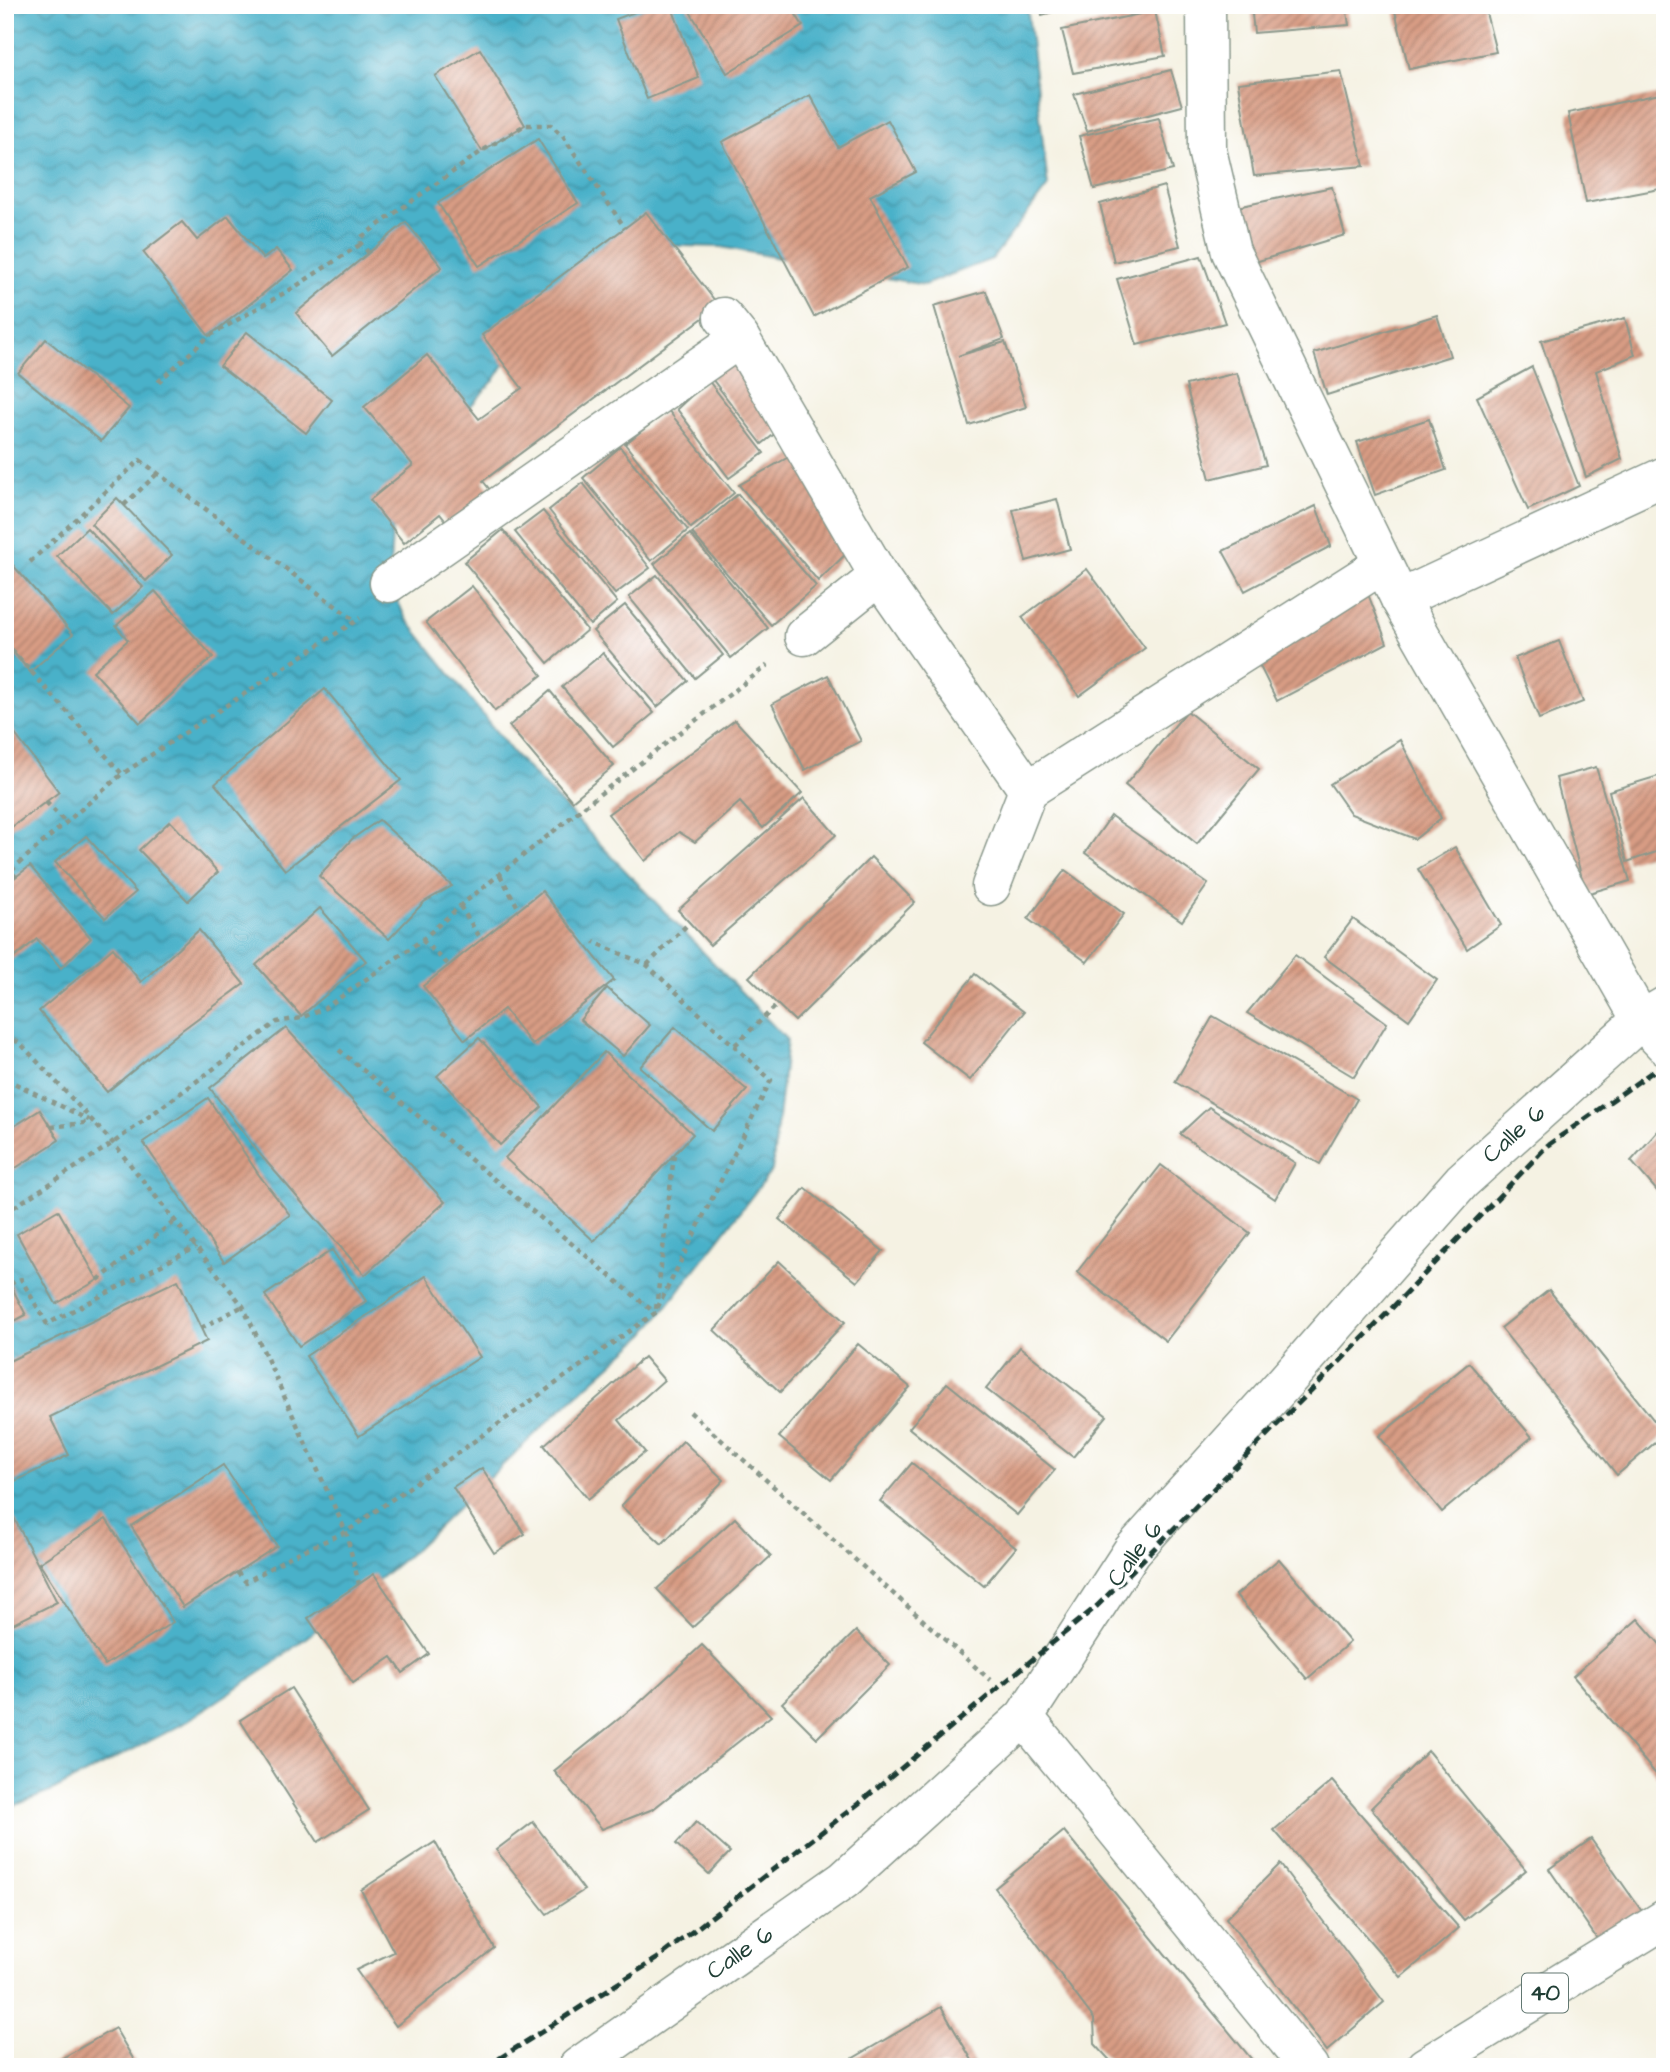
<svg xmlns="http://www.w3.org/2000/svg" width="1670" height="2072" font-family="'Architects Daughter',sans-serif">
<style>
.water{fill:url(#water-waves);stroke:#34777e;stroke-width:2}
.building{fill:url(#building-hatch)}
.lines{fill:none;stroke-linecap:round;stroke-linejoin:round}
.minor-casing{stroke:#8a988c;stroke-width:41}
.highway-casing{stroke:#8a988c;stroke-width:41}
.path{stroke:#8a988c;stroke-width:4.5;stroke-dasharray:5 5;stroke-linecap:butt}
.minor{stroke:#fff;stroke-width:38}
.highway{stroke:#fff;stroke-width:38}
.rail{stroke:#1f3d34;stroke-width:5;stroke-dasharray:10 5;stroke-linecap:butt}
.labels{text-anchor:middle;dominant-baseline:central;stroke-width:6;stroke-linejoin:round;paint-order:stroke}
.shield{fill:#fff;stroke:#627771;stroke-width:2}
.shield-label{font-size:23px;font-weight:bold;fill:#1f3d34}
.street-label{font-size:24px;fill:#1f3d34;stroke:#fff}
</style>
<defs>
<pattern id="water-waves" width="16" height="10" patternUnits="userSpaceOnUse" patternTransform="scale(1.75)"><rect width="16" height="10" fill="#4ab1c9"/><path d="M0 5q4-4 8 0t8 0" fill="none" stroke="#3d91a4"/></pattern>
<pattern id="building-hatch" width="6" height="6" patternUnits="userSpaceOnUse" patternTransform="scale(1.75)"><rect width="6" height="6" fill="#d89c84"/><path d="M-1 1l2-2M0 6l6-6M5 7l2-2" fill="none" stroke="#af806d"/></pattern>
</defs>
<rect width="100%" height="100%" fill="#fff"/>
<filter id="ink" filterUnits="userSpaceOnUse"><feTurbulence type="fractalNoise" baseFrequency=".0143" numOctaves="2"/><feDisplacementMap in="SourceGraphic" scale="14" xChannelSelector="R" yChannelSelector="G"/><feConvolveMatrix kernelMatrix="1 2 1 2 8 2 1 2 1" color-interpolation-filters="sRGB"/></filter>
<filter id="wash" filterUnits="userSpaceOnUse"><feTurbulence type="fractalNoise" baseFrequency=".00686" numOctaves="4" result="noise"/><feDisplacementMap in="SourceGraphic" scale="28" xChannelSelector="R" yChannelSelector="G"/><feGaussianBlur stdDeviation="1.57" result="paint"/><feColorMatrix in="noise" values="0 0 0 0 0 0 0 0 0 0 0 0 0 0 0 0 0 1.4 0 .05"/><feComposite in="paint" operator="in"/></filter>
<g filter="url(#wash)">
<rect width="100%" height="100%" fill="#f5f2e3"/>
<!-- water -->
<polygon class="water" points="5,5 1027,5 1048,186 992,259 924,285 721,247 648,245 522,336 495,379 438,442 393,516 389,583 405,617 514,754 787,1040 772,1170 646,1333 557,1413 413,1551 359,1596 270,1666 181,1725 50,1792 5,1809"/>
<g id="blocks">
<!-- building -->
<g class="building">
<polygon points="653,5 671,5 699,78 647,99 616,19"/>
<polygon points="686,5 790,5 803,26 727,73"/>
<polygon points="1040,5 1074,5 1074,6 1042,15"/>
<polygon points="1251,5 1346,5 1349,25 1254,33"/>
<polygon points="1421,5 1484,5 1496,52 1409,69 1395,11"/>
<polygon points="1155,11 1165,56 1073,73 1062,30"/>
<polygon points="480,49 525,125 482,151 435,76"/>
<polygon points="1171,70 1182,106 1087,131 1074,94"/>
<polygon points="1341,71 1364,166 1254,176 1238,83"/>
<polygon points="1665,93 1665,188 1586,203 1568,113"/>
<polygon points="810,95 838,147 888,120 916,172 870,196 908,267 814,317 722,142"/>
<polygon points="1159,118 1173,170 1094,189 1079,136"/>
<polygon points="538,139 578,203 479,266 438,203"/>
<polygon points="1164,186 1180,246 1114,262 1100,204"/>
<polygon points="1332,187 1345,235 1255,262 1237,207"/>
<polygon points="646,212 719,306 483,481 498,500 456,534 440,514 404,543 370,500 413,465 364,407 427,355 479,419 522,388 482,335"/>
<polygon points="228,216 263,259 276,249 293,270 209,336 143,252 182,222 197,240"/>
<polygon points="406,222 442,267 332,356 296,313"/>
<polygon points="1201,256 1225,323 1137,345 1117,279"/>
<polygon points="986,291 1004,339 958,356 1005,342 1026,407 969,425 934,306"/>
<polygon points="1437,315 1450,356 1327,395 1314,353"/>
<polygon points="1625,318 1635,355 1596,371 1622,459 1586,477 1541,341"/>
<polygon points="247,332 332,400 306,433 220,366"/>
<polygon points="46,339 129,408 101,441 18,373"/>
<polygon points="736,356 783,427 762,444 706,371"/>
<polygon points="1532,367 1579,486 1528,510 1477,397"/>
<polygon points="1237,373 1266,465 1210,479 1186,385"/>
<polygon points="708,380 764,453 729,478 677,409"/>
<polygon points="668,410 734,493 691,528 625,444"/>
<polygon points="1429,419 1446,470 1375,495 1357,442"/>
<polygon points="620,447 688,530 651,561 583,478"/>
<polygon points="794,454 853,547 818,581 739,485"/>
<polygon points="583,483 650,568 615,594 549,510"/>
<polygon points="738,494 816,586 771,625 692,533"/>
<polygon points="117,498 172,555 146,581 91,524"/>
<polygon points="1057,499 1070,549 1026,561 1013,510"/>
<polygon points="1316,506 1331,546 1245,591 1223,551"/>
<polygon points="543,511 617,602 590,625 515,532"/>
<polygon points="87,528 143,587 113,615 57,556"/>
<polygon points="503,530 587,630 548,663 464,562"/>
<polygon points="690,534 768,628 731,658 654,564"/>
<polygon points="5,556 73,634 30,672 5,642"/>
<polygon points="1087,569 1145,648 1079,696 1022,617"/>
<polygon points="657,575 723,655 695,678 629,597"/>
<polygon points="472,586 542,675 495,711 426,622"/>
<polygon points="155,591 213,657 140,723 93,671 128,640 116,626"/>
<polygon points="1368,594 1387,643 1277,701 1252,650"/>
<polygon points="625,605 688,681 657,707 593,631"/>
<polygon points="1559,641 1583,702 1539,719 1515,658"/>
<polygon points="603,653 654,713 613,747 562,687"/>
<polygon points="828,675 861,741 805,770 772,704"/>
<polygon points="325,689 401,780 285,870 215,784"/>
<polygon points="550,691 614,766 572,801 509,726"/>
<polygon points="1187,711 1259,769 1197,844 1125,785"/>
<polygon points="735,720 802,793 763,828 740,802 695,842 679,832 645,861 608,814"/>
<polygon points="5,721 59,792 5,832"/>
<polygon points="1400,740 1441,818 1415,839 1351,814 1330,784"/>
<polygon points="1596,767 1630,881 1586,894 1556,778"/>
<polygon points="1665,774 1665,849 1627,862 1609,791"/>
<polygon points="804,798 836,835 710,945 678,910"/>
<polygon points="1111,816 1208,884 1182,921 1085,853"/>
<polygon points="379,820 452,886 424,902 389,939 319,876 352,839"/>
<polygon points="170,821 218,872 188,901 139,850"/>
<polygon points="86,836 136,892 105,918 55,862"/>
<polygon points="1455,847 1501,925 1467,949 1418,869"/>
<polygon points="871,857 915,902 795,1021 749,977"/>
<polygon points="30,866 91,938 61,968 37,939 10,961 5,955 5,885"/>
<polygon points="1065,870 1124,914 1087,962 1028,919"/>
<polygon points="542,891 614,980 532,1045 504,1009 465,1040 423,986"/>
<polygon points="320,908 366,961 301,1016 256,965"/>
<polygon points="1353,919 1437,980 1409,1020 1324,957"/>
<polygon points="199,930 244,984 182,1030 107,1092 39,1011 113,948 141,982"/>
<polygon points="1295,955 1387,1023 1354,1077 1247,1013"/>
<polygon points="975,974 1024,1012 970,1080 921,1042"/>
<polygon points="607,988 650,1025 623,1056 580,1020"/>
<polygon points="1213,1016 1357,1099 1320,1164 1175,1082"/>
<polygon points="675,1027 747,1090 712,1131 640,1067"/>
<polygon points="286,1028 445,1202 365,1275 258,1152 210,1088"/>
<polygon points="479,1038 542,1107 500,1145 437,1076"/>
<polygon points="604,1052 693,1134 594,1241 505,1158"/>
<polygon points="208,1098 259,1175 290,1215 224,1262 143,1142"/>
<polygon points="1209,1107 1295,1163 1275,1199 1180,1134"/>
<polygon points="40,1110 59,1140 5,1175 5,1132"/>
<polygon points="1665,1123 1665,1200 1631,1161"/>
<polygon points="1161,1165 1250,1233 1166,1341 1077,1272"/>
<polygon points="805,1188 883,1251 857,1282 779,1219"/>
<polygon points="58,1210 98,1280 56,1304 17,1234"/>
<polygon points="332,1250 366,1301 299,1346 265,1295"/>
<polygon points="779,1261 845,1322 780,1392 714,1330"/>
<polygon points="5,1274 26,1315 5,1326"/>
<polygon points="426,1276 480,1357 359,1436 306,1356"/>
<polygon points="178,1280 207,1341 50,1417 69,1455 5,1486 5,1363"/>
<polygon points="1549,1290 1665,1434 1617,1475 1501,1328"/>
<polygon points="858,1344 910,1387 831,1480 779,1437"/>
<polygon points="1020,1347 1107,1416 1073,1457 986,1389"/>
<polygon points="644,1357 664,1380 619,1420 645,1452 588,1499 544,1445"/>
<polygon points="1469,1363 1532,1437 1442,1512 1379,1436"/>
<polygon points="947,1383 1055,1470 1017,1515 909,1428"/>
<polygon points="683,1441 724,1480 662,1544 621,1506"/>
<polygon points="912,1463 1016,1548 984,1586 880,1501"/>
<polygon points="223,1465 277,1546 183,1607 131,1526"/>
<polygon points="482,1468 525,1534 494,1553 453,1487"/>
<polygon points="7,1504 57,1602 5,1628 5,1505"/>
<polygon points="735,1518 771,1556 693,1627 657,1589"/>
<polygon points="106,1519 173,1622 105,1665 39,1563"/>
<polygon points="1279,1559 1350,1642 1307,1679 1236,1595"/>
<polygon points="374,1574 429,1654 403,1673 392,1657 353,1683 308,1618"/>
<polygon points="1638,1619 1665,1650 1665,1785 1573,1676"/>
<polygon points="856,1631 890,1665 817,1738 782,1703"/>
<polygon points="702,1645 771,1716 653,1809 602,1829 554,1771 640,1702"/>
<polygon points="291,1688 369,1810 318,1842 240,1720"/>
<polygon points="1428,1751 1526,1870 1464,1920 1371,1808"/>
<polygon points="1332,1781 1459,1928 1401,1977 1274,1830"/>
<polygon points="533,1822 584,1890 547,1914 496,1850"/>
<polygon points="696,1822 730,1852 709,1874 676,1844"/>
<polygon points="1064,1831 1258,2067 1116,2067 1095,2044 1094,2019 995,1888"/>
<polygon points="1591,1839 1643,1913 1600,1943 1549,1869"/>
<polygon points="435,1842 494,1948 396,2026 356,1970 394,1952 361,1890"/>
<polygon points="1280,1864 1384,2002 1327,2051 1226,1918"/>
<polygon points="941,2007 976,2067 838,2067"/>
<polygon points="115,2028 138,2067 47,2067"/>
</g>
</g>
</g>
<g filter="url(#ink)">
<use href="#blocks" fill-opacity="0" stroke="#8a988c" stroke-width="2"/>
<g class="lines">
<!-- minor casing -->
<g class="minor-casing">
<g id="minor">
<polyline points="1206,5 1207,150 1231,252 1400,599 1641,1020 1665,1045"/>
<polyline points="723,317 740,338 879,576 1028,790"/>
<polyline points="389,583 740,338"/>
<polyline points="1400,599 1665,476"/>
<polyline points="804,636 879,576"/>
<polyline points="991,886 1028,790 1383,564"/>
<polyline points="1024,1717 1309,2067"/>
<polyline points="578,2067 844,1880 1024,1717 1132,1551 1286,1381 1462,1181 1641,1020 1665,1006"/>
</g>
</g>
<!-- highway casing -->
<g class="highway-casing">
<polyline id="highway" points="1425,2067 1665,1919"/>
</g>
<!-- path -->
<g class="path">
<polyline points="601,12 612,5"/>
<polyline points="369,253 361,244 360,238 482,151 525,125 551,125 562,135 625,228"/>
<polyline points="158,382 209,336 293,288 361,244"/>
<polyline points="124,505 158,473"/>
<polyline points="30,562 140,460 353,619"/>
<polyline points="5,642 122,774 360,618"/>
<polyline points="46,802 66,823"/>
<polyline points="500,875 519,909"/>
<polyline points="16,877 10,871 122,774"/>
<polyline points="460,906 481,939"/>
<polyline points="422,940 449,965"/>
<polyline points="647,965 690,922"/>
<polyline points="5,1035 21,1044 113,1143 243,1306 346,1532 359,1584"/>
<polyline points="735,1045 777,1005"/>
<polyline points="339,1050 655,1313"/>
<polyline points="6,1079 89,1120"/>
<polyline points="51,1127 92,1122"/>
<polyline points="14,1207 113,1143 277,1022 301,1018 325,1008 422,940 460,906 600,794 768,665"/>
<polyline points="98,1280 175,1221"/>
<polyline points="10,1284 21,1279 47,1324 196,1247"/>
<polyline points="656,1309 674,1155"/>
<polyline points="201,1328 243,1306"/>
<polyline points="690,1412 990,1680"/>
<polyline points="237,1572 246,1582 293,1555 346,1532 655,1313 771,1080 647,965 594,942"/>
</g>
<!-- minor -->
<use href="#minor" class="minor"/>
<!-- highway -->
<use href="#highway" class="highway"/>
<!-- rail -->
<polyline class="rail" points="486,2067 658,1958 858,1804 1097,1606 1368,1333 1548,1145 1665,1063"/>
</g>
</g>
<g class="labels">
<!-- shield labels -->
<rect class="shield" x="1522" y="1973.5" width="46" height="39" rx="5"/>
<g class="shield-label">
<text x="1545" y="1993">40</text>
</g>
<!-- street labels -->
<g class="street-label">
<text transform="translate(1514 1134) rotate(-42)">Calle 6</text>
<text transform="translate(1135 1554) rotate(-53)">Calle 6</text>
<text transform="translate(740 1953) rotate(-35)">Calle 6</text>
</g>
</g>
<!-- margin -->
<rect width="1670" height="2072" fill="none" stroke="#fff" stroke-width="28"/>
</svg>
